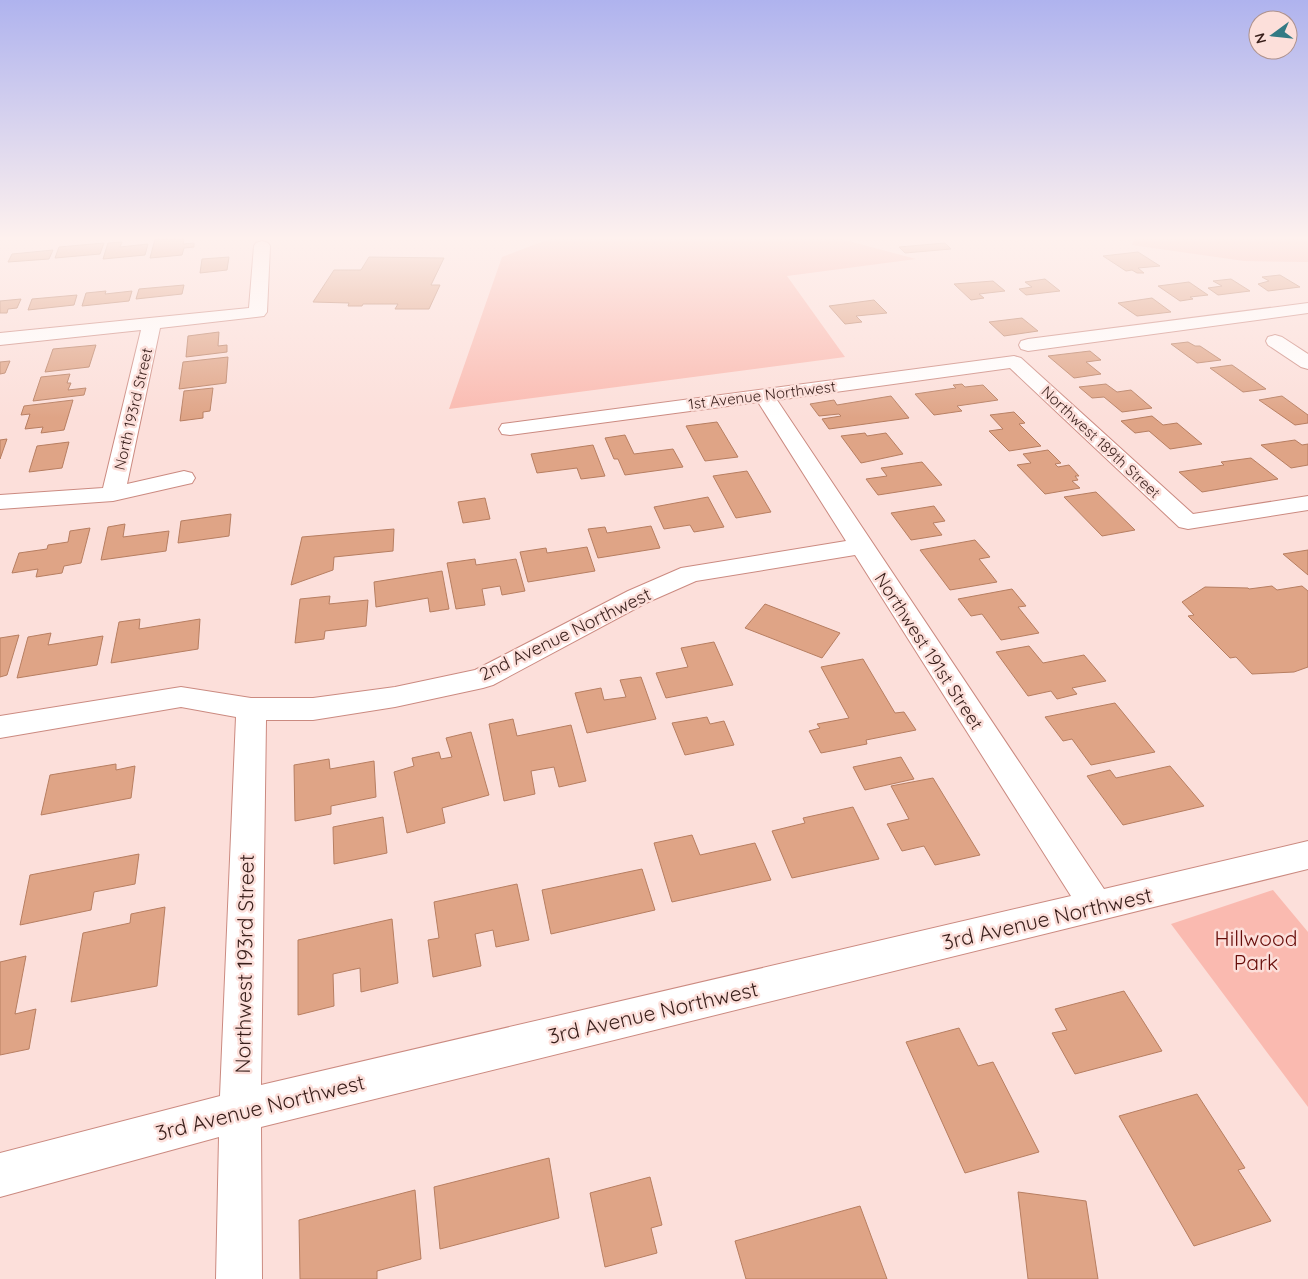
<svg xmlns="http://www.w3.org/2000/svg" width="1308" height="1279" font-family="Quicksand,sans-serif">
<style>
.green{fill:#fabab0}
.building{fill:#dfa486;stroke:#b77e61}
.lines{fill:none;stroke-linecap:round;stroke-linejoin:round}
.minor-casing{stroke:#cb8a80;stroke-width:2}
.minor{fill:#fff;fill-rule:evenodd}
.labels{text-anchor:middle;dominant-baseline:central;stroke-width:5;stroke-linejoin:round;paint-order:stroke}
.far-street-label{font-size:15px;fill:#381e1a;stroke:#fcdfda}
.street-label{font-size:18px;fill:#381e1a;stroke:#fcdfda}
.near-street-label{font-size:21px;fill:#381e1a;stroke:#fcdfda}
.near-park-label{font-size:21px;fill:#660c09;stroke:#fcdfda}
</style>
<rect width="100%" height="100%" fill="#fcdfda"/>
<!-- green -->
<g class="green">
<polygon points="549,239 841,239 916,259 787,276 845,357 449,409 502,257"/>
<polygon points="1134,239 1308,239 1308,262 1244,261 1132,245"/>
<polygon points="1273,890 1308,932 1308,1107 1171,924"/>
</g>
<!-- building -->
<g class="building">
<polygon points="155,239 184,239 183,244 194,243 194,247 184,248 182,255 150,258"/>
<polygon points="122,242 120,247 148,244 145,255 103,259 108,243"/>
<polygon points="104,243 100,254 55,258 59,247"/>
<polygon points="945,243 951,249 905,253 899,247"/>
<polygon points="53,250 49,259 8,262 12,254"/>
<polygon points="1138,252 1160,266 1138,268 1144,273 1137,273 1132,270 1126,271 1103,256"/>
<polygon points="229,257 227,270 200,273 202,259"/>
<polygon points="369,257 444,258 431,285 440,285 429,309 395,309 398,304 363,304 362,306 348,306 349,303 313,302 334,270 361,270"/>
<polygon points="1280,275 1300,287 1268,291 1258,284 1269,281 1262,277"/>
<polygon points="1045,279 1060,291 1026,295 1019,289 1032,287 1025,282"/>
<polygon points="1231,279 1250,291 1218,295 1208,288 1222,286 1213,281"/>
<polygon points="993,281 1005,291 979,294 984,298 971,300 954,284"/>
<polygon points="1189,282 1208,295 1190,297 1193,299 1180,301 1158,286"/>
<polygon points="184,285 182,294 136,299 139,289"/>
<polygon points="106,291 105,294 132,291 129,301 82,306 86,293"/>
<polygon points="77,295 74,305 28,310 32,299"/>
<polygon points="1152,298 1171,312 1137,316 1118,303"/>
<polygon points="21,299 17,308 8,309 7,313 0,313 0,301"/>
<polygon points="874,300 887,313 856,316 862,322 845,324 829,306"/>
<polygon points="1022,318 1038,331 1004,336 989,322"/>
<polygon points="219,332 218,346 227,345 227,352 186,357 188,336"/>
<polygon points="1188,342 1195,346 1200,346 1221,360 1197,363 1171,344"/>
<polygon points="96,345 89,367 45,372 53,349"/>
<polygon points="1090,351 1101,360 1086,362 1101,374 1074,378 1048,356"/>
<polygon points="228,357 226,383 179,389 183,362"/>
<polygon points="10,361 5,373 0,374 0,362"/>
<polygon points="1232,365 1266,389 1243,392 1210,368"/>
<polygon points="70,374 67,383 71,383 68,390 86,388 84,395 33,401 41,377"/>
<polygon points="962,384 965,387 983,385 998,400 957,406 962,411 934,415 915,394 956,388 953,385"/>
<polygon points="1106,384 1117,392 1131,390 1152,408 1122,412 1104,397 1092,398 1079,387"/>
<polygon points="213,388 210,411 203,412 203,418 180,421 184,391"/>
<polygon points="891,396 909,418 829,429 822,419 841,416 839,414 819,416 810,404 834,400 837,405"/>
<polygon points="1282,396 1308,415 1308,423 1295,425 1259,400"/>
<polygon points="73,400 64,430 41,433 43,427 25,429 30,414 21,415 24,406"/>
<polygon points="1014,412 1025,423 1019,424 1041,446 1009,451 989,431 1003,429 990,415"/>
<polygon points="1152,416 1163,425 1177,423 1202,444 1170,449 1149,431 1135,433 1121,421"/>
<polygon points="717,422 738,457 705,461 686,426"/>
<polygon points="865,433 867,436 886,433 903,454 861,463 841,436"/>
<polygon points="625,435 634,454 673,449 683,467 625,475 618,459 614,459 605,438"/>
<polygon points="7,439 0,459 0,440"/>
<polygon points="1295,440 1302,445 1308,444 1308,465 1291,468 1261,445"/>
<polygon points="69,442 62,468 29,472 37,446"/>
<polygon points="593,445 605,476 581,479 577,468 537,473 531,454"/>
<polygon points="1048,450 1061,463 1055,464 1058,467 1069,465 1079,476 1075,476 1078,480 1072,481 1080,488 1045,494 1017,465 1031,463 1023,454"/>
<polygon points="1251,458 1278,479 1202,492 1179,472 1224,465 1221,462"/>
<polygon points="922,462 942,485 878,495 866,479 887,476 881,468"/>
<polygon points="747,471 771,512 736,518 713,476"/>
<polygon points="1096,492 1135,530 1102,536 1064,497"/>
<polygon points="708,497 724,527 694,532 690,525 664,529 654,507"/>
<polygon points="485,498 490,519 463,523 458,502"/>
<polygon points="934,506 945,521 933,523 942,535 911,540 891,513"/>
<polygon points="231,514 229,536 178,543 181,521"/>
<polygon points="125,524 123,537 169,531 166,551 101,560 108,527"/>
<polygon points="651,526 660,548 598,558 588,529 605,527 607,533"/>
<polygon points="90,528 81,563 64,566 62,573 36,577 38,569 12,573 19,553 47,549 48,545 68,542 70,531"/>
<polygon points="394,529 393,551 334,557 333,570 291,585 302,537"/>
<polygon points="975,540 990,557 979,559 997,582 950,590 920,550"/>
<polygon points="587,547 595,571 528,582 520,552 546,548 547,553"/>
<polygon points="1308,550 1308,575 1283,554"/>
<polygon points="475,559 476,565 516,559 525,591 502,595 500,586 482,589 485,605 456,609 447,563"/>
<polygon points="442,571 449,609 430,612 428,598 376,607 374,582"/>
<polygon points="1272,586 1277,590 1302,586 1308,591 1308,667 1294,672 1252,674 1236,657 1230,658 1188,616 1194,615 1182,602 1205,587 1248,588 1249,589"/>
<polygon points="1012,589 1026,606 1018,607 1039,633 1001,640 982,614 971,616 958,599"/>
<polygon points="330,596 329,604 368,600 366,626 325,631 324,639 295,643 300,599"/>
<polygon points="765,604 840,633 822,658 745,628"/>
<polygon points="140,619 139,629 200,619 198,649 111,663 119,622"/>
<polygon points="51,633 48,645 103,636 97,665 17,678 28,637"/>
<polygon points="19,635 7,675 0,677 0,638"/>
<polygon points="714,642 733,685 666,698 656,673 688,667 681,648"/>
<polygon points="1029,646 1043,663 1084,655 1106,681 1072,688 1077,694 1057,699 1051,691 1028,696 996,652"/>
<polygon points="863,659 895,713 904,712 916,730 866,740 867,744 821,753 809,731 820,728 817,724 849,718 821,667"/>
<polygon points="641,677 656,719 587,733 575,693 601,688 604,700 626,697 620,680"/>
<polygon points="1115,703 1155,752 1091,765 1072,739 1063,741 1045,717"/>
<polygon points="707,717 710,724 724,721 734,745 685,755 672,723"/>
<polygon points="513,719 517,736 571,725 586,781 559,787 554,767 531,771 535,794 504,801 489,724"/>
<polygon points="471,732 489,795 442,808 445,823 407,833 394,772 414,766 412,758 439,752 441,759 452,757 446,738"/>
<polygon points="901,757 914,779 865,790 853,767"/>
<polygon points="329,759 330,769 374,761 376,797 331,806 331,814 295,821 294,765"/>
<polygon points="116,764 116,770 135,766 131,798 41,815 50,775"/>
<polygon points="1170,766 1204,806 1123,825 1087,776 1110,770 1116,778"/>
<polygon points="933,778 980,855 935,865 924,846 902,851 887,824 909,819 891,786"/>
<polygon points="853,807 879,859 792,878 772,831 805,823 803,818"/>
<polygon points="383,817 387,853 334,864 333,827"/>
<polygon points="692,835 700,855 755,843 771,880 672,902 654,843"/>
<polygon points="139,854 135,884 94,892 91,910 20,925 30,875"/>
<polygon points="642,869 655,910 551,934 542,890"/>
<polygon points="517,884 529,940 496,947 493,930 475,934 481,966 433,977 428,940 439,938 434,902"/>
<polygon points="165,907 157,986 71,1002 83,933 130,923 131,914"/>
<polygon points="392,919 398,983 361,992 360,968 333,974 334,1006 298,1015 298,940"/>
<polygon points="26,956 15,1014 36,1009 29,1049 0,1055 0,962"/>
<polygon points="1124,991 1162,1051 1075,1074 1052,1033 1067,1030 1055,1009"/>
<polygon points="959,1028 978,1066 993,1062 1039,1152 965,1173 906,1042"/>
<polygon points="1197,1094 1245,1168 1238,1170 1271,1221 1194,1246 1119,1116"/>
<polygon points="549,1158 559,1218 440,1249 434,1187"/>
<polygon points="650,1177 662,1225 651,1228 657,1253 605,1267 590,1193"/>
<polygon points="415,1190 421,1259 377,1271 377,1279 300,1279 299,1220"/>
<polygon points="1018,1192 1086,1201 1098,1279 1028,1279"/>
<polygon points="860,1206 887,1279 746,1279 735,1241"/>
</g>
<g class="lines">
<!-- minor casing -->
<g class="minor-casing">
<g id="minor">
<polygon points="262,241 268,243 270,246 267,312 264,316 160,328 127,484 184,471 192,473 195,478 192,483 113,501 0,509 0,495 103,488 141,330 0,345 0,333 249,308 254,246 256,243"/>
<polygon points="1308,303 1308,313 1028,351 1021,349 1019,345 1021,341 1028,339"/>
<polygon points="1275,335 1282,337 1308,354 1308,369 1301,367 1268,345 1266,341 1268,337"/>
<path d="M1014,356L1021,358L1193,514L1308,496V510L1188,529L1179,527L1010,368L777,400L1104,889L1308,841V869L261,1127L262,1279H216L219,1137L0,1197V1153L220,1096L236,717L181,707L0,738V716L181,687L251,698H313L395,687L475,670L628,591L681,568L846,541L758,402L510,435L502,434L499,429L502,424L510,423ZM855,555L1071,896L261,1085L266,720H313L395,707L483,688L493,685L646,603L696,581Z"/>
</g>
</g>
<!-- minor -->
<use href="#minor" class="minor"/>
</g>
<!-- sky -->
<linearGradient id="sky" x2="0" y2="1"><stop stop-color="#afb3ee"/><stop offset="0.57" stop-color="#fef1ee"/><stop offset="1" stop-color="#fef1ee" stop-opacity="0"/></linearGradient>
<rect width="1308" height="418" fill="url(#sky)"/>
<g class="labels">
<!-- far-street labels -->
<g class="far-street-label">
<text transform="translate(762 395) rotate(-7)">1st Avenue Northwest</text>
<text transform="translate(133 409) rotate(-77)">North 193rd Street</text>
<text transform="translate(1101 442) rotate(43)">Northwest 189th Street</text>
</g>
<!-- street labels -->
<g class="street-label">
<text transform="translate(565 634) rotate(-26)">2nd Avenue Northwest</text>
<text transform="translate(929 651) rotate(57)">Northwest 191st Street</text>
</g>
<!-- near-street labels -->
<g class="near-street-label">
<text transform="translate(1047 918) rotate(-13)">3rd Avenue Northwest</text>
<text transform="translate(244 964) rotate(-89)">Northwest 193rd Street</text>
<text transform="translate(653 1012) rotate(-13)">3rd Avenue Northwest</text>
<text transform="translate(260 1107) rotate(-14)">3rd Avenue Northwest</text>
</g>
<!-- near-park labels -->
<g class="near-park-label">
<text x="1256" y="938">Hillwood<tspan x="1256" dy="24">Park</tspan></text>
</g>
</g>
<!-- north arrow -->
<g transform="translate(1273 35) rotate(255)"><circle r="24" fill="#fcdfda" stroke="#ae928d"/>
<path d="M0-4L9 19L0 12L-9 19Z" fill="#327a84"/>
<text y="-8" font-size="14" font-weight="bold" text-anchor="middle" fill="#381e1a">N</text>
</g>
</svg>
